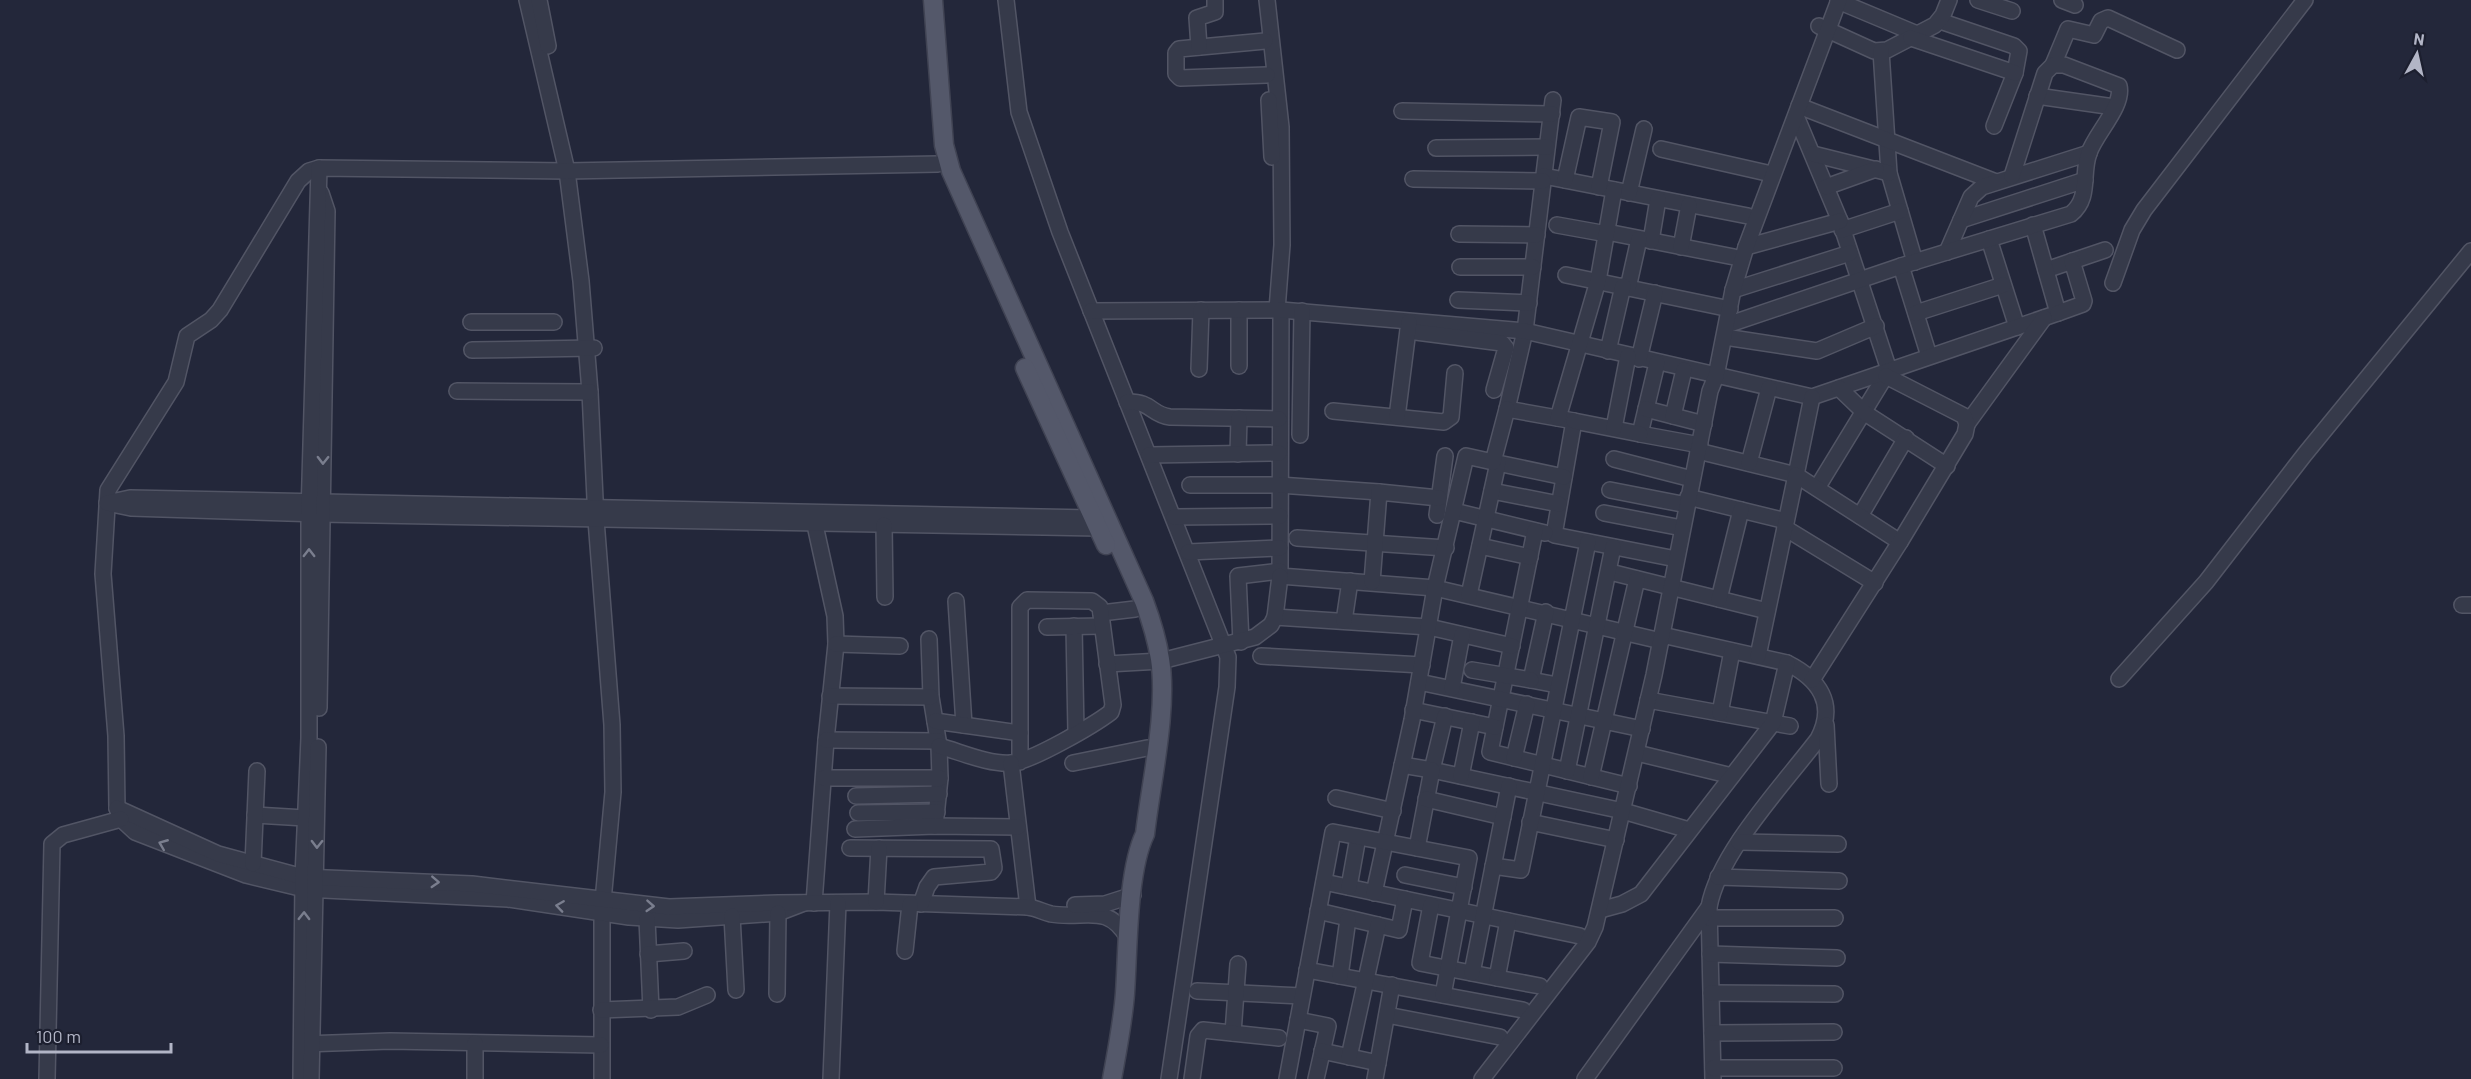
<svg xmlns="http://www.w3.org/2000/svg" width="2471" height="1079" font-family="Barlow,sans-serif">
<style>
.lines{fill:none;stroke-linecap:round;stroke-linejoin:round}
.minor-casing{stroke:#525565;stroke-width:18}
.major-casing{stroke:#404353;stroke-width:21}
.minor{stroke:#363a4a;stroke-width:15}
.major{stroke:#54586a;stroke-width:18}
.oneway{stroke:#7a7e8e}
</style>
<rect width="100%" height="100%" fill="#23273a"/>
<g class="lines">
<!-- minor casing -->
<g class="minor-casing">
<g id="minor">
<polyline points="527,0 567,171 581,281 590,392 596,520 612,725 613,792 602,912 602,1079"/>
<polyline points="539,0 548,46"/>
<polyline points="1006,0 1019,112 1060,232 1228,657 1227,687 1169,1079"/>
<polyline points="1267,0 1281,127 1282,245 1277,310"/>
<polyline points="1978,0 2012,11"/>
<polyline points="2062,0 2075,5"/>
<polyline points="1838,1 1917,34"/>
<polyline points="1940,21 2014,46 2019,51 2015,73 1994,126"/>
<polyline points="1819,26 1874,51 1887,50 1935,25 1943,15 1949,0"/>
<polyline points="1911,38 2015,73"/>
<polyline points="1265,41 1179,49 1176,53 1176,74 1180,78 1267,75"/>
<polyline points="1199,47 1197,18 1215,12 1215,0"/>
<polyline points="1881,51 1889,173 1915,262"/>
<polyline points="2053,65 2068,29 2094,35 2101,21 2108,18 2177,50"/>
<polyline points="2037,96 2114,107"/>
<polyline points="1269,100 1272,157"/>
<polyline points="1553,100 1525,331 1507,409 1574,421 1554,535 1676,559"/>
<polyline points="1799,106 1996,182"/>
<polyline points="1402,111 1552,114"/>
<polyline points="1796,116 1840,221 1889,370 1817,488"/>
<polyline points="1436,148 1547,147"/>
<polyline points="1661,149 1767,173"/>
<polyline points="1813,154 1889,173"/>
<polyline points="319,168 309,171 298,181 220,310 211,320 187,336 176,382 108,490 103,574 116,736 117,808 121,819 135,832 246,875 304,889 508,899 629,917 678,920 778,913 804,903"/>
<polyline points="1544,176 1748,216"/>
<polyline points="1413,179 1543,181"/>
<polyline points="1565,180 1579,117 1612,122 1599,187"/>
<polyline points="1826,187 1876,169"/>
<polyline points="1629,193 1644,129"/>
<polyline points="1961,220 2085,180"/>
<polyline points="1557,225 1607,234"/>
<polyline points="1842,230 1900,211"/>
<polyline points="1607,232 1734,257"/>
<polyline points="1459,234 1537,235"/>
<polyline points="1989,239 2017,327"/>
<polyline points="1651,241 1658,199"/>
<polyline points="1681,247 1689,205"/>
<polyline points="1746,247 1840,221"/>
<polyline points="1947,252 1971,197 1982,187 2089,153"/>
<polyline points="1901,266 1929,356"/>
<polyline points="1460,267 1533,267"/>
<polyline points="2046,270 2105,250"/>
<polyline points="1566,275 1730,309"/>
<polyline points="2113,283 2132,230 2144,210 2305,0"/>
<polyline points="1628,288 1639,239"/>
<polyline points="1733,290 1850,253"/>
<polyline points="1458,300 1529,303"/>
<polyline points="1239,310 1239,366"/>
<polyline points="1281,310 1280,576 1435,588 1661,641"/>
<polyline points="1091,311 1281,310 1525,331 1812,397 2058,313 2033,225"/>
<polyline points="1916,313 2003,285"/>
<polyline points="2058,313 2083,304 2084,301 2072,261"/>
<polyline points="471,322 554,322"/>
<path d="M1727,325L1901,266L2071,214C2091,198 2081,174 2089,153C2095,134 2124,106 2119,86L2064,65H2053L2045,73L2012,176"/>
<polyline points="1408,331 1502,343 1506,348 1494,390"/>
<polyline points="1725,337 1817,351 1876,326"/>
<polyline points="472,350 594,348"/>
<polyline points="1608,351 1623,286"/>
<polyline points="1639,359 1655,293"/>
<polyline points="1657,363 1640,434 1700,445"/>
<polyline points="1199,369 1201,310"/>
<polyline points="1839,388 1865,413 1947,466"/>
<polyline points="457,391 590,392"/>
<path d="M1127,402C1152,401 1151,415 1170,417L1279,419"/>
<polyline points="1646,409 1704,424"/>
<polyline points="1333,411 1444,422 1451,417 1455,373"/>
<polyline points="1673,416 1684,370"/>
<polyline points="1397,417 1409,322"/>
<polyline points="1558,418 1598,281 1614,190"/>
<polyline points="1574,421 1640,434"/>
<polyline points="1967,424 2044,318"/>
<polyline points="1614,428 1628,356"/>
<polyline points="1300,435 1302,311"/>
<polyline points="1698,451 1796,475 1812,397"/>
<polyline points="1238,454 1239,418"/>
<polyline points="1149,455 1279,453"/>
<polyline points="1614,459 1692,479"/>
<polyline points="1493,462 1564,477"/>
<polyline points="1749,463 1769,388"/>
<polyline points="1190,485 1279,485 1379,492"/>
<polyline points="1610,490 1687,505"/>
<polyline points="1492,491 1559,504"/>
<polyline points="1688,497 1786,521"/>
<polyline points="1454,511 1545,533"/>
<polyline points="1604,513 1682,528"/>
<polyline points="1437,515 1445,456"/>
<polyline points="813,516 835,616 836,644 826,740 814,903"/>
<polyline points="1860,516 1906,438"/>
<polyline points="1174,517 1280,516"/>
<polyline points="1092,518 130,498 107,503 131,508 321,514 1098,528"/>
<polyline points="884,525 885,597"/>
<polyline points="1785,528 1875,583"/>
<polyline points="1535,531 1490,752 1629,786"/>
<polyline points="1297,538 1446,548"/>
<polyline points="1480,546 1530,557"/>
<polyline points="1188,552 1280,548"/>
<polyline points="1610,572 1767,611"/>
<polyline points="1372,582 1379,492 1439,498"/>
<polyline points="1469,595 1498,463"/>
<polyline points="1719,599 1741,510"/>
<polyline points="956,601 964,725"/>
<polyline points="2462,605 2471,605"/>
<polyline points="1546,612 1531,680 1557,685"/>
<polyline points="1101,613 1135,609"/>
<polyline points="1275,617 1429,627 1512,646"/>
<polyline points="1344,621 1350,581"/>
<polyline points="1074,626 1076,733"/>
<polyline points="1047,627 1102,626"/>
<path d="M1662,635L1787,663C1819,679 1837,704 1818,739C1784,784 1719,852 1709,907L1713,1079"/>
<polyline points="929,639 931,697 939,746 940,778 935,826"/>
<polyline points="1241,642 1238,576 1280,571"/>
<polyline points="836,644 900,646"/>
<polyline points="1261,656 1422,665"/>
<polyline points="1758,656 1796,475 1900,542"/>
<polyline points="1107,664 1161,661 1255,637 1271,625 1275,617 1280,576"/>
<polyline points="1472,670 1531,680"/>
<polyline points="2119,679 2206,582 2305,454 2471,251"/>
<polyline points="1812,680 1900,542 1965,434 1967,424 1964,416 1886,376"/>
<polyline points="1419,682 1642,729"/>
<polyline points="1452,688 1462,635"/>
<polyline points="830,696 931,697"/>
<polyline points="1648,700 1790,726"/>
<polyline points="319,708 327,211 321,193"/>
<polyline points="1413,710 1495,727"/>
<polyline points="1720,713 1732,651"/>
<polyline points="1445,716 1432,770 1623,811 1689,830"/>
<polyline points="935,721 1020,733"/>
<polyline points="1826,725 1829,784"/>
<polyline points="826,740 938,741"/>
<path d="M939,746C961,752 989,765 1012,763C1032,761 1094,725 1111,712L1113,705L1100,607L1092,601L1027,600L1020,607V762"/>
<polyline points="1637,753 1732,776"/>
<polyline points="1514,758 1527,704"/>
<polyline points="1011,763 1028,907"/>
<polyline points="1073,763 1147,748"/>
<polyline points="1402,765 1432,770 1417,848"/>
<polyline points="1567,771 1613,547"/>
<polyline points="1461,776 1472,722"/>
<polyline points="1591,777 1637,579"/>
<polyline points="824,778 940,778"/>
<polyline points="856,796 939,794"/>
<polyline points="1336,798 1393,811"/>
<polyline points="1426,799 1503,817"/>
<path d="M117,808L218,854L303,877L472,884L669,907L778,903L876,902L1028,907C1036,908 1043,912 1051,914C1085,920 1107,902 1128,938"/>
<polyline points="858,813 937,812"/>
<polyline points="255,815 305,818"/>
<polyline points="1530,822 1616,840"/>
<polyline points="855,829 935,826 1018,827"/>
<polyline points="1739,842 1838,844"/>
<polyline points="850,848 991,849 994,868 991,872 934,877 927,887 921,904"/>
<polyline points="253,864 257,771"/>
<polyline points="1493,866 1521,870 1588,542"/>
<polyline points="1405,875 1464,887"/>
<polyline points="1718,877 1839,881"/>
<polyline points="1324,882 1580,936"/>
<polyline points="1349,887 1358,837"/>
<polyline points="1374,893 1412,720 1435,588 1466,456 1493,462 1507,409"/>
<polyline points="876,902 879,848"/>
<polyline points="1075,905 1105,904 1133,895"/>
<polyline points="1431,905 1420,963 1497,978 1508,921"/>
<polyline points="1600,910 1622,904 1641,894 1773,723 1787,663"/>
<polyline points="1318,911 1399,930 1405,899"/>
<polyline points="732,916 736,990"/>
<polyline points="1709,918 1835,918"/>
<polyline points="647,919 651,1010"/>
<polyline points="905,951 910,904"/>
<polyline points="648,954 684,951"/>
<polyline points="1710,954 1837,958"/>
<polyline points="1307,970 1523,1010"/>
<polyline points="1472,973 1509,786"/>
<polyline points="1340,976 1348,919"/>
<polyline points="1497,978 1540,986"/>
<polyline points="1197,991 1302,996"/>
<polyline points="1711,993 1835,994"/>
<polyline points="777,994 778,913"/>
<polyline points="601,1010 678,1007 707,995"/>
<polyline points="1387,1015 1500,1037"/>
<polyline points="1298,1020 1328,1026 1316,1079"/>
<polyline points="1233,1033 1238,964"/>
<polyline points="1712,1033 1834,1032"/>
<polyline points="304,1044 390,1041 601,1045"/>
<polyline points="1322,1051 1378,1063"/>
<polyline points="1349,1057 1378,925"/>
<polyline points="1713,1068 1834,1068"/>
<polyline points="47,1079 52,844 63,835 121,819"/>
<polyline points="301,1079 303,877 309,738 309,514 319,168 567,171 938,164"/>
<polyline points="311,1079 318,747"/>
<polyline points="475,1079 475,1043"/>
<polyline points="831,1079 838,903"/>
<polyline points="1192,1079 1198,1036 1203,1030 1279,1038"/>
<polyline points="1287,1079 1333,832 1469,858 1443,995"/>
<polyline points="1375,1079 1392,985"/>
<polyline points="1482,1079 1588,942 1595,927 1654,675 1710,391 1716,376 1733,290 1746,247 1839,0"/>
<polyline points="1585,1079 1709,907"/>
</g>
</g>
<!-- major casing -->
<g class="major-casing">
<g id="major">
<path d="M933,0L944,145L951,171L1144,601C1151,620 1157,639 1160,659C1168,710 1151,782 1145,834C1127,871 1128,950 1125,993C1123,1021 1117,1051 1112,1079"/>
<polyline points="1025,368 1106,545"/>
</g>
</g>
<!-- minor -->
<use href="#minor" class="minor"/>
<!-- major -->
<use href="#major" class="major"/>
</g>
<!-- one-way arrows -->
<defs><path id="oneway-chevron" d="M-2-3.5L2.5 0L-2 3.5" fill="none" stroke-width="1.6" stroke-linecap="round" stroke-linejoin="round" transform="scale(1.5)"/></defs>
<g class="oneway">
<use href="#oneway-chevron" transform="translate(323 460) rotate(91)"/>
<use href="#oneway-chevron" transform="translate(309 553) rotate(-90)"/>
<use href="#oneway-chevron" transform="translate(163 844) rotate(-158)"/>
<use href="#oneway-chevron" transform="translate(317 844) rotate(91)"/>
<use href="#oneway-chevron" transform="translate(435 882) rotate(3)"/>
<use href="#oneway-chevron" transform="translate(560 906) rotate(-172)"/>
<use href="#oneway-chevron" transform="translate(650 906) rotate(4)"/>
<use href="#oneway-chevron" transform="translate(304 916) rotate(-89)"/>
</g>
<!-- north arrow -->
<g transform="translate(2417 54) rotate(8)" stroke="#1c1f2f" stroke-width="4.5" paint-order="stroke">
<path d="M0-4.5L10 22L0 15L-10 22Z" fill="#b2b5c6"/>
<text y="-9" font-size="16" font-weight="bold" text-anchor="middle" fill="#b2b5c6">N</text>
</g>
<!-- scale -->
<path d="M27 1043v9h144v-9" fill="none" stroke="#b2b5c6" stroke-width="3"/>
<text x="36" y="1043" font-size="18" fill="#b2b5c6" stroke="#1c1f2f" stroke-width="4.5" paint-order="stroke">100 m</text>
</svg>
